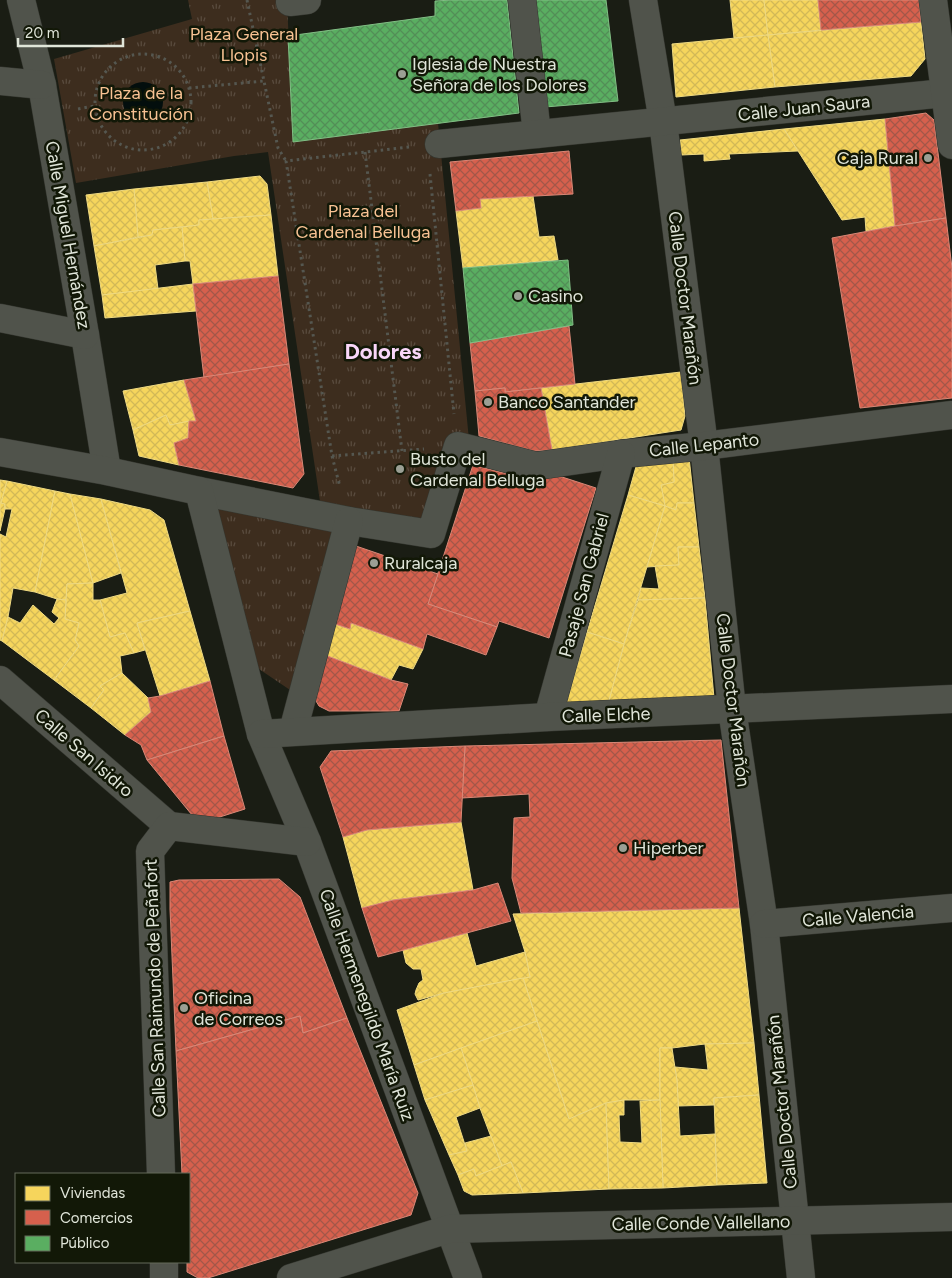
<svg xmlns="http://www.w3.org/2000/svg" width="952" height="1278" font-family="Figtree,sans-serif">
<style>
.park{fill:url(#park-tufts)}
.water{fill:#030e0d}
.homes{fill:url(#homes-cross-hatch);stroke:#efda82}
.shops{fill:url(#shops-cross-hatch);stroke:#d98877}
.public{fill:url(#public-cross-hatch);stroke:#82be85}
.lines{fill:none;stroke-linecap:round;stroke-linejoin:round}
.pedestrian-casing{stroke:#353730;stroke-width:29}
.minor-casing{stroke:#353730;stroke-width:29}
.path{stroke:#555750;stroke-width:3;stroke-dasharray:2.5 4;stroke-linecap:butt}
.pedestrian{stroke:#50534b;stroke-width:28}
.minor{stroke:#50534b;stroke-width:28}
.poi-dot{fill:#9b9f94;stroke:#121807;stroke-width:2}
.labels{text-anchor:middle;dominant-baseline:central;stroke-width:5;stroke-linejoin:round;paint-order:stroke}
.park-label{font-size:18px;fill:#f8c293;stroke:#121807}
.poi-label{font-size:18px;fill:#e0e5d9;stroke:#121807;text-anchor:start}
.street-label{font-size:18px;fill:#e0e5d9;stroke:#121807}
.district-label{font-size:22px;font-weight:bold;fill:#f9d6f9;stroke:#121807}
</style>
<defs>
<pattern id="park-tufts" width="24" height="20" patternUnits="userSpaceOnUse" patternTransform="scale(1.25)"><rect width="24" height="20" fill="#3d2d1e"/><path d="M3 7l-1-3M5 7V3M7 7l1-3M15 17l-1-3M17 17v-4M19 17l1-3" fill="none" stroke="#594b3e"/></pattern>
<pattern id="homes-cross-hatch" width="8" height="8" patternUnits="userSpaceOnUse" patternTransform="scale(1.25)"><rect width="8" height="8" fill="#f6d55c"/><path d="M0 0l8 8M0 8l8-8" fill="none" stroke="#d2b857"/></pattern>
<pattern id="shops-cross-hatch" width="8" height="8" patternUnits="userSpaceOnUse" patternTransform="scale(1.25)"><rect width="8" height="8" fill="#d6604d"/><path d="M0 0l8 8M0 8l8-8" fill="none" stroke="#a35749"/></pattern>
<pattern id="public-cross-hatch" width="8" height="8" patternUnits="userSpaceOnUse" patternTransform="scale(1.25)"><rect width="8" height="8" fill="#5aae61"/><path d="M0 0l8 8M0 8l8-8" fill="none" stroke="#538e57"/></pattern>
</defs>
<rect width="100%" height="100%" fill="#1a1d14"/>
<!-- park -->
<g class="park">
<polygon points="188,0 287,0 293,142 438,123 469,440 426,527 321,508 268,152 234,156 76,183 54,59 192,19"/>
<polygon points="211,504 346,529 299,696 256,667"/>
</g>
<!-- water -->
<circle class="water" cx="143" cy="102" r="20"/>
<!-- homes -->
<g class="homes">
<polygon points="730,0 764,0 768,35 734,38"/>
<polygon points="764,0 818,0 821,30 768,35"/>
<polygon points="921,22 925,59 911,76 775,87 768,35"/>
<polygon points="768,35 775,87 676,97 672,44"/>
<polygon points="885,119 895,226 866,231 865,217 842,220 784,129"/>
<polygon points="784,129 798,151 729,154 730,159 704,161 704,154 681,155 680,140"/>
<polygon points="260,176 267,184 271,215 213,219 207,182"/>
<polygon points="207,182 213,219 199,220 199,225 153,230 152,235 138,237 134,189"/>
<polygon points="134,189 138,237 94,246 86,195"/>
<polygon points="533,196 539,237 554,236 558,260 463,268 456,211 481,208 480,199"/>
<polygon points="271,215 278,276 193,284 190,261 185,261 182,227 199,225 199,220"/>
<polygon points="182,227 185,261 155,265 158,289 102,295 94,246 152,235 153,230"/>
<polygon points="193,284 196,311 105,318 102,295"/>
<polygon points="681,372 685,416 681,430 552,450 541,388"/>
<polygon points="184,380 196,421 170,425 166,415 133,430 123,391"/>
<polygon points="166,415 170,425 189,421 188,438 174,443 179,465 139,456 133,430"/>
<polygon points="689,457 694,503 677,503 676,510 665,506 661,485 674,482 673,459"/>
<polygon points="673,459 674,482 661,485 665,506 628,495 637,463"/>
<polygon points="0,480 7,481 1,503 5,504 5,509 0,531"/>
<polygon points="7,481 55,491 35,592 13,588 8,617 2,641 0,640 0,534 6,537 12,509 5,509 5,504 1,503"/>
<polygon points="55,491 70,494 93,583 67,584 66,600 57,599 35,592"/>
<polygon points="70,494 101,499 121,573 93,583"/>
<polygon points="628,495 665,506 624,644 587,632"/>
<polygon points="101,499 150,510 164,520 190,611 137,623 145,650 134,653 125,633 110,637 100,600 127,593"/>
<polygon points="677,503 694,503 699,547 678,547 679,565 647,567 665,506 676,510"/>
<polygon points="678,547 699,547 705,598 638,600 641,588 659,589 655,566 679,565"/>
<polygon points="93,583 93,600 100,600 110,637 125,633 134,653 120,656 122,673 100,686 104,690 91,708 54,680 79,646 75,640 79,623 65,619 67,584"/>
<polygon points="705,598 714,698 608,704 624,644 638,600"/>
<polygon points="57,599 66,600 65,619 79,623 75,640 79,646 54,680 2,641 8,617 20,623 33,605 54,624 59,618 52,612"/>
<polygon points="190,611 210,681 160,696 137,623"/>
<polygon points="351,623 423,649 413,669 399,665 391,680 325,655 335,624 350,629"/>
<polygon points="587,632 624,644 608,704 566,704"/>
<polygon points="122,673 148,698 151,712 125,735 91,708 104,690 100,686"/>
<polygon points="461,822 473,890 393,900 362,908 343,837 367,830"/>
<polygon points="739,908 754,1043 705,1044 672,1048 660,1048 660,1100 624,1100 606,1103 569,1119 523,978 530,977 525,952 513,914"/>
<polygon points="467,933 476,966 525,952 530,977 444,993 418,1000 415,994 416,990 419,983 423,980 421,969 413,969 406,963 403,950"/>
<polygon points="523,978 537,1021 414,1065 397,1010 444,993"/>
<polygon points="537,1021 569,1119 606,1103 609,1189 523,1193 511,1162 502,1166 480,1108 461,1048"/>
<polygon points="754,1043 759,1095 714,1098 714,1105 678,1106 677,1081 675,1067 708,1070 705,1044"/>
<polygon points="461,1048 473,1085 425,1100 414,1065"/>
<polygon points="660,1048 672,1048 677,1081 680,1136 715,1134 717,1185 663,1188 660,1100"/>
<polygon points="473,1085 480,1108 456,1117 467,1151 449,1155 425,1100"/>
<polygon points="759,1095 767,1183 717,1185 714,1098"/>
<polygon points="624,1100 624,1115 619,1115 620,1142 642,1143 640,1101 660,1100 663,1188 609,1189 606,1103"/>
<polygon points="491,1136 502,1166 476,1176 474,1169 458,1175 449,1155 467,1151 465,1143"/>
<polygon points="511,1162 523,1193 472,1195 464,1191 458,1175 474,1169 476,1176"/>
</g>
<!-- shops -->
<g class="shops">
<polygon points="818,0 919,0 921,22 821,30"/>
<polygon points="926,113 934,120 946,218 895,226 885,119"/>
<polygon points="569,151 573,194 480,199 481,208 456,211 450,162"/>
<polygon points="946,218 952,268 952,398 860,408 832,238 895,226"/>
<polygon points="278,276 289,364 204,378 193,284"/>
<polygon points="569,326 575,384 505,392 505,388 475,391 470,343"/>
<polygon points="289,364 304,474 293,488 179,465 174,443 188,438 189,421 196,421 184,380"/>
<polygon points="505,388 505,392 541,388 552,450 534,451 479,436 475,391"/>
<polygon points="473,465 527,479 559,476 596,488 549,638 499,621 497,627 428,604"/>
<polygon points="353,545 438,574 428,604 497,627 486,655 427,634 423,649 351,623 350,629 335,624"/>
<polygon points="325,655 391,680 408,684 399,711 329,711 319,706 313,696"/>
<polygon points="210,681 224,736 147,760 141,745 125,735 151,712 148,698 160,696"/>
<polygon points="224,736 245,809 207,821 192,815 147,760"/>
<polygon points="721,740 739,908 521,913 512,878 514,818 530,817 529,794 462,798 465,746"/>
<polygon points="465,746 461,822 367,830 343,837 320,767 331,751"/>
<polygon points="279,879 300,897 347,1018 303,1033 300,1016 176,1051 170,909 170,882 179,880"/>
<polygon points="498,883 511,921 378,957 362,908 393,900 473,890"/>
<polygon points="300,1016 303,1033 347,1018 418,1193 411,1215 208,1278 198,1278 187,1272 187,1262 189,1262 189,1174 182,1174 176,1051"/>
</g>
<!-- public -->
<g class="public">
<polygon points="452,0 507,0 519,113 293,142 288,36 435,16 435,1"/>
<polygon points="532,0 606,0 618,101 545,107"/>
<polygon points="568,260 573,325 470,343 463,268"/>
</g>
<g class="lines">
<!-- pedestrian casing -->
<g class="pedestrian-casing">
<g id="pedestrian">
<polyline points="522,0 537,134"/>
<polyline points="643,0 663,122 704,446 732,709"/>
<polyline points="290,2 307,0"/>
<polyline points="439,144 945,93"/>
<polyline points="199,491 349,521 431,534 458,446 536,466 621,454 704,446 952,415"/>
<polyline points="548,717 621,454"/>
<polyline points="293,731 349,521"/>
</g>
</g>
<!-- minor casing -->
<g class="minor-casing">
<g id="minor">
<polyline points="21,0 42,85 85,335 107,471"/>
<polyline points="933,0 952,145"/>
<polyline points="0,81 42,85"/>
<polyline points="0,318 85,335"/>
<polyline points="0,452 107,471 199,491 261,734 307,842 468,1278"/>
<polyline points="0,680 169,826"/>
<polyline points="732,709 764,924 801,1278"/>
<polyline points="261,734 548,717 952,699"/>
<polyline points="764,924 952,908"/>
<polyline points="161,1174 150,851 169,826 307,842"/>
<polyline points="164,1262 164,1278"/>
<polyline points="291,1278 449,1229 952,1217"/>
</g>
</g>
<!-- path -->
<g class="path">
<polyline points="247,0 278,148 286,161"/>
<circle cx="143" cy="102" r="48"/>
<polyline points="189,88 264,81"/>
<polyline points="78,109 94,106"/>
<polyline points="409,147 286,161 332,456 424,449"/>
<polyline points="365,152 402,451"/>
<polyline points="430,174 454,414"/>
<polyline points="332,456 340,487"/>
</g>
<!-- pedestrian -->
<use href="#pedestrian" class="pedestrian"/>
<!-- minor -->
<use href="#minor" class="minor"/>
</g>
<!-- markers -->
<g class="poi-dot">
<circle cx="402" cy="74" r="5"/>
<circle cx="928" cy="158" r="5"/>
<circle cx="518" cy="296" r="5"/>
<circle cx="488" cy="402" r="5"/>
<circle cx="400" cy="469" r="5"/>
<circle cx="374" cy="563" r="5"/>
<circle cx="623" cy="848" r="5"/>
<circle cx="184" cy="1008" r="5"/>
</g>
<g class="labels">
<!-- park labels -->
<g class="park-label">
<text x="244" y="34">Plaza General<tspan x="244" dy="21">Llopis</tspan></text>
<text x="141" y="93">Plaza de la<tspan x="141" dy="21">Constitución</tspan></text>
<text x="363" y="211">Plaza del<tspan x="363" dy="21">Cardenal Belluga</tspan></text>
</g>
<!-- poi labels -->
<g class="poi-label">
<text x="412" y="64">Iglesia de Nuestra<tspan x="412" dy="21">Señora de los Dolores</tspan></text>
<text x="918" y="158" text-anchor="end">Caja Rural</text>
<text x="528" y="296">Casino</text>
<text x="498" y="402">Banco Santander</text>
<text x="410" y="459">Busto del<tspan x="410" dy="21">Cardenal Belluga</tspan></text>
<text x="384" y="563">Ruralcaja</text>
<text x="633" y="848">Hiperber</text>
<text x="194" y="998">Oficina<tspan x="194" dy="21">de Correos</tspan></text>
</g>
<!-- street labels -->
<g class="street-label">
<text transform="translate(804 108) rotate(-6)">Calle Juan Saura</text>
<text transform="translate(68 235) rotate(80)">Calle Miguel Hernández</text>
<text transform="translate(685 298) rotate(83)">Calle Doctor Marañón</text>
<text transform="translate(704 445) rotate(-6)">Calle Lepanto</text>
<text transform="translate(584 585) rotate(-75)">Pasaje San Gabriel</text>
<text transform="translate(733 700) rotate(83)">Calle Doctor Marañón</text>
<text transform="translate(606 715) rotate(-2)">Calle Elche</text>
<text transform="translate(84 753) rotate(41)">Calle San Isidro</text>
<text transform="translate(858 916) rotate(-5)">Calle Valencia</text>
<text transform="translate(155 988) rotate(-92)">Calle San Raimundo de Peñafort</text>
<text transform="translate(367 1005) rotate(70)">Calle Hermenegildo María Ruiz</text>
<text transform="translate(782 1102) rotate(-96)">Calle Doctor Marañón</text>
<text transform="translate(701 1223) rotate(-1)">Calle Conde Vallellano</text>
</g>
<!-- district labels -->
<g class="district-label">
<text x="383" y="351">Dolores</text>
</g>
</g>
<!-- legend -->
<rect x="15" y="1173" width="175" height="90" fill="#121807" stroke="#646a5b"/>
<rect x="25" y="1186" width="25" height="15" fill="#f6d55c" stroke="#646a5b"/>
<text x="60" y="1198" font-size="15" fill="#e0e5d9">Viviendas</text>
<rect x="25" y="1210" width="25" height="15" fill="#d6604d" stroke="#646a5b"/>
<text x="60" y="1223" font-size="15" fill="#e0e5d9">Comercios</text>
<rect x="25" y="1236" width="25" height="15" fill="#5aae61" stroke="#646a5b"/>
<text x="60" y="1248" font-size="15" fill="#e0e5d9">Público</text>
<!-- scale -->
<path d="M18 38v8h105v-8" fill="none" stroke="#e0e5d9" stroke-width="2.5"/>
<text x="25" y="38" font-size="15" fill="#e0e5d9" stroke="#121807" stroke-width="4" paint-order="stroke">20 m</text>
</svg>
